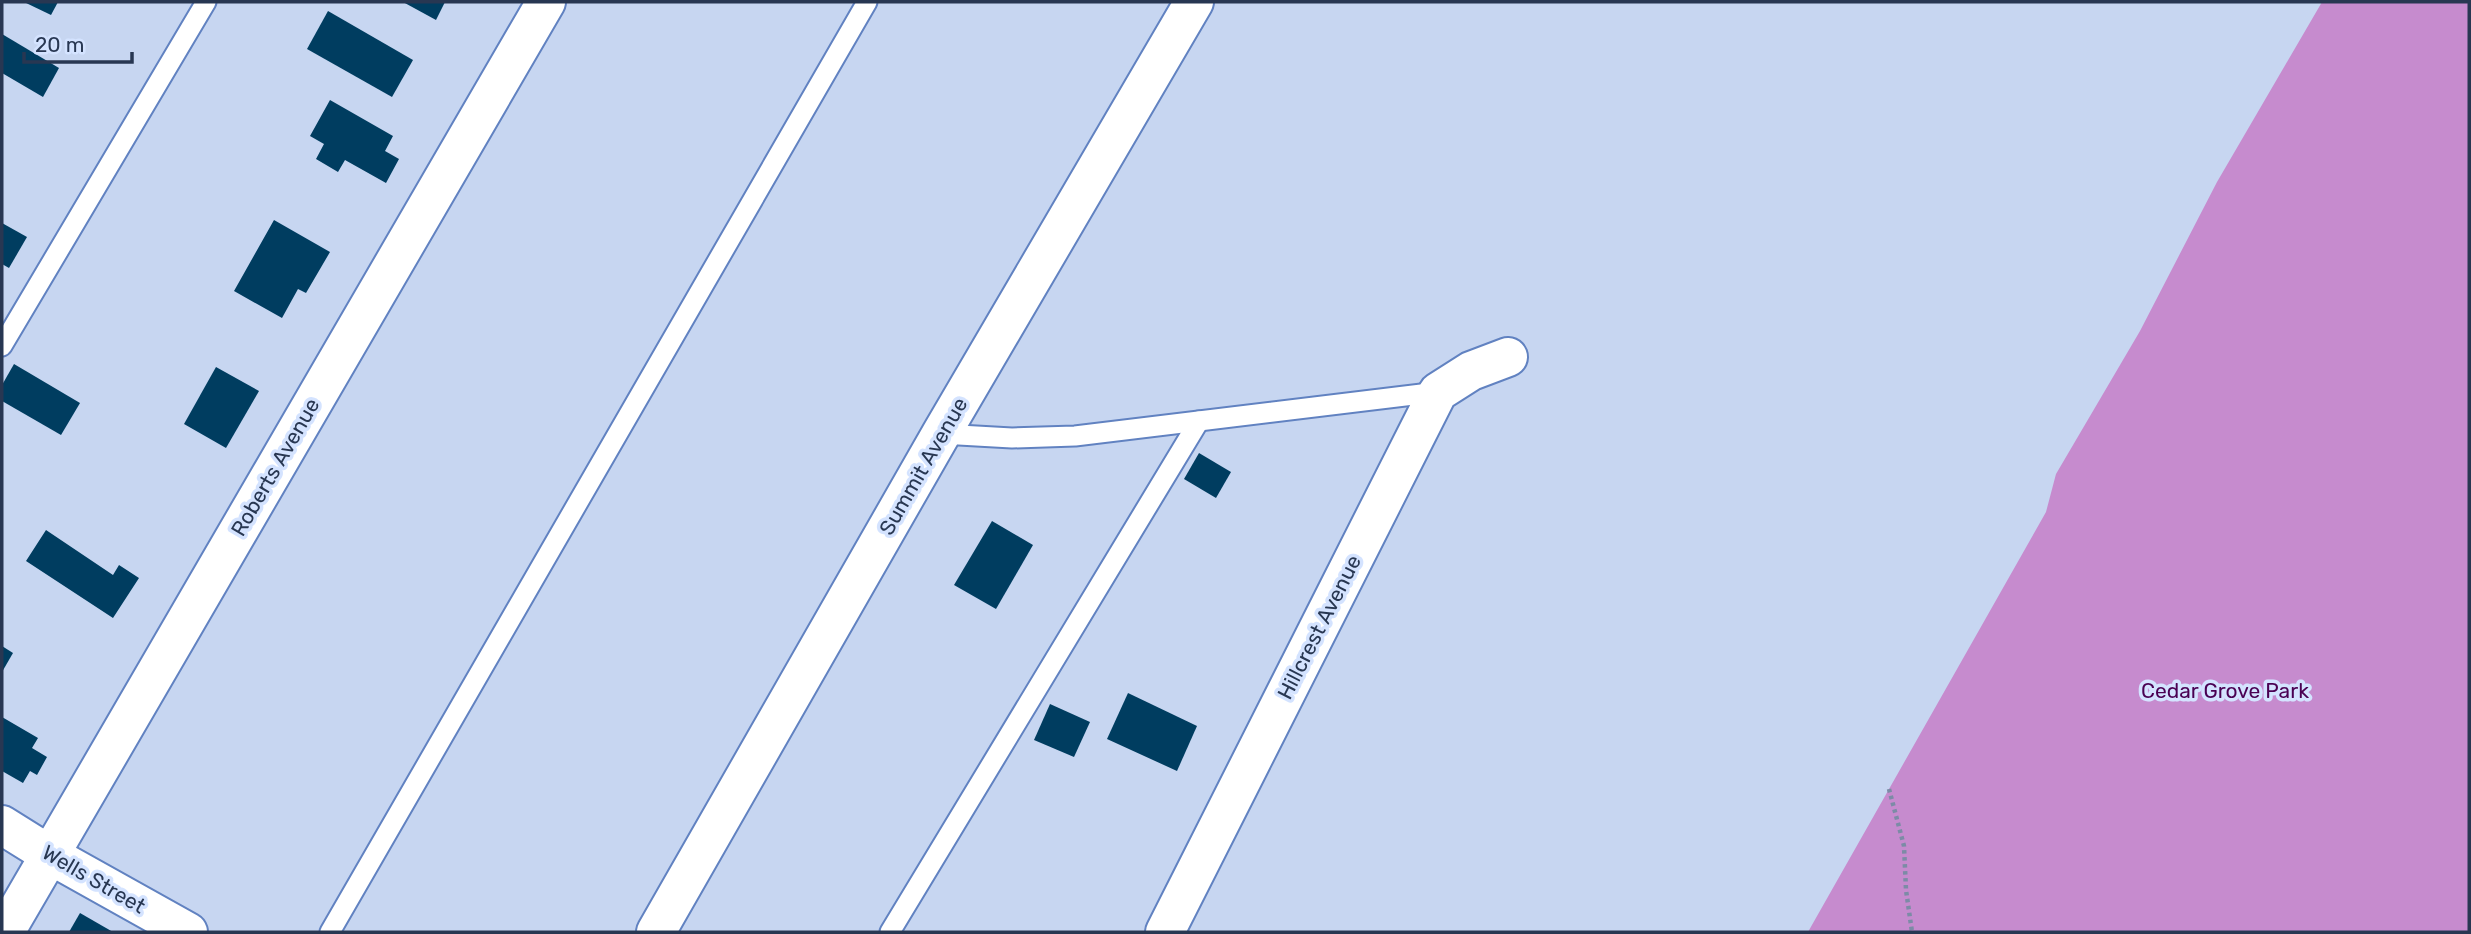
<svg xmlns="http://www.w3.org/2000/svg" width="2471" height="934" font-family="Rubik,sans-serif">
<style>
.green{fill:#c68bce}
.building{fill:#003d60}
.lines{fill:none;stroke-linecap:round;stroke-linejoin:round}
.service-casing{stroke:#6182c1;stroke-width:23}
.minor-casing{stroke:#6182c1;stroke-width:42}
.path{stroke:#7c8ba6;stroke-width:4.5;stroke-dasharray:3.5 3.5;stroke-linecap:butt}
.service{stroke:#fff;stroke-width:19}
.minor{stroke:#fff;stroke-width:38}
.labels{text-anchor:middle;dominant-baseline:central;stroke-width:7;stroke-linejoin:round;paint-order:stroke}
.street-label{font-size:21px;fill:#283752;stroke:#d4e3ff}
.park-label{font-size:21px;fill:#4a0053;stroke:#d4e3ff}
</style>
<rect width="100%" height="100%" fill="#c7d6f1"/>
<!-- green -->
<polygon class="green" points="2322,2 2469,2 2469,932 1808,932 2046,512 2056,474 2140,331 2217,182"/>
<!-- building -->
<g class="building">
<polygon points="24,2 58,2 51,15"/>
<polygon points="403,2 445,2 436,20"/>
<polygon points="328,11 413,60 392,97 307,49"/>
<polygon points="2,34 59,68 43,97 2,73"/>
<polygon points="330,100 393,136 385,151 399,159 386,183 345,160 338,172 316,159 324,144 310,136"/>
<polygon points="274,220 330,252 306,293 298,289 282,318 234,291"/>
<polygon points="2,223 27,237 9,268 2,264"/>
<polygon points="14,364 80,403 61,435 2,401 2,385"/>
<polygon points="216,367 259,391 226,448 184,424"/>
<polygon points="1199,453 1231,472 1216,498 1184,479"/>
<polygon points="992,521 1033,545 996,609 954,585"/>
<polygon points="46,530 113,575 119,565 139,578 113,618 26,561"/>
<polygon points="2,646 13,653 2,672"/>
<polygon points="1128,693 1197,726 1177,771 1107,739"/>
<polygon points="1050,704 1090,722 1074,757 1034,740"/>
<polygon points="2,717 38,738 32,748 47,757 37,775 30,771 23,783 2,771"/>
<polygon points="80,913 113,932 69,932"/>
</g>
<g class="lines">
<!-- service casing -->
<g class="service-casing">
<g id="service">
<polyline points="2,346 206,2"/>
<polyline points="941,434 1012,438 1075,436 1438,392"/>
<polyline points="330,932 867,2"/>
<polyline points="890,932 1199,421"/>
</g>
</g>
<!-- minor casing -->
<g class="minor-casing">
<g id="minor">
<polyline points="2,825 50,855 188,932"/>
<polyline points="5,932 546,2"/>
<polyline points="656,932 941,434 1194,2"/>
<polyline points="1165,932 1438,392 1471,371 1508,357"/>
</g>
</g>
<!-- path -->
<polyline class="path" points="1889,789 1904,846 1906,890 1912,932"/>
<!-- service -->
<use href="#service" class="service"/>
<!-- minor -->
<use href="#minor" class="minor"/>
</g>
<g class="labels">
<!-- street labels -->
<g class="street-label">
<text transform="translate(923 466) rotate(-60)">Summit Avenue</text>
<text transform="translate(275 467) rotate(-60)">Roberts Avenue</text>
<text transform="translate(1319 627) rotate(-63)">Hillcrest Avenue</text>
<text transform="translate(94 879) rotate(30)">Wells Street</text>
</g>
<!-- park labels -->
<g class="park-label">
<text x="2225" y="690">Cedar Grove Park</text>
</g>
</g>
<!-- border -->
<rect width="2471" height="934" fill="none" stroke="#283752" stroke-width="7"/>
<!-- scale -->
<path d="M24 52v10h108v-10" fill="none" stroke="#283752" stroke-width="3.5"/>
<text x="35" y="52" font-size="21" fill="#283752" stroke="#d4e3ff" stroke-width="5" paint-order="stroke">20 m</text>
</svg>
